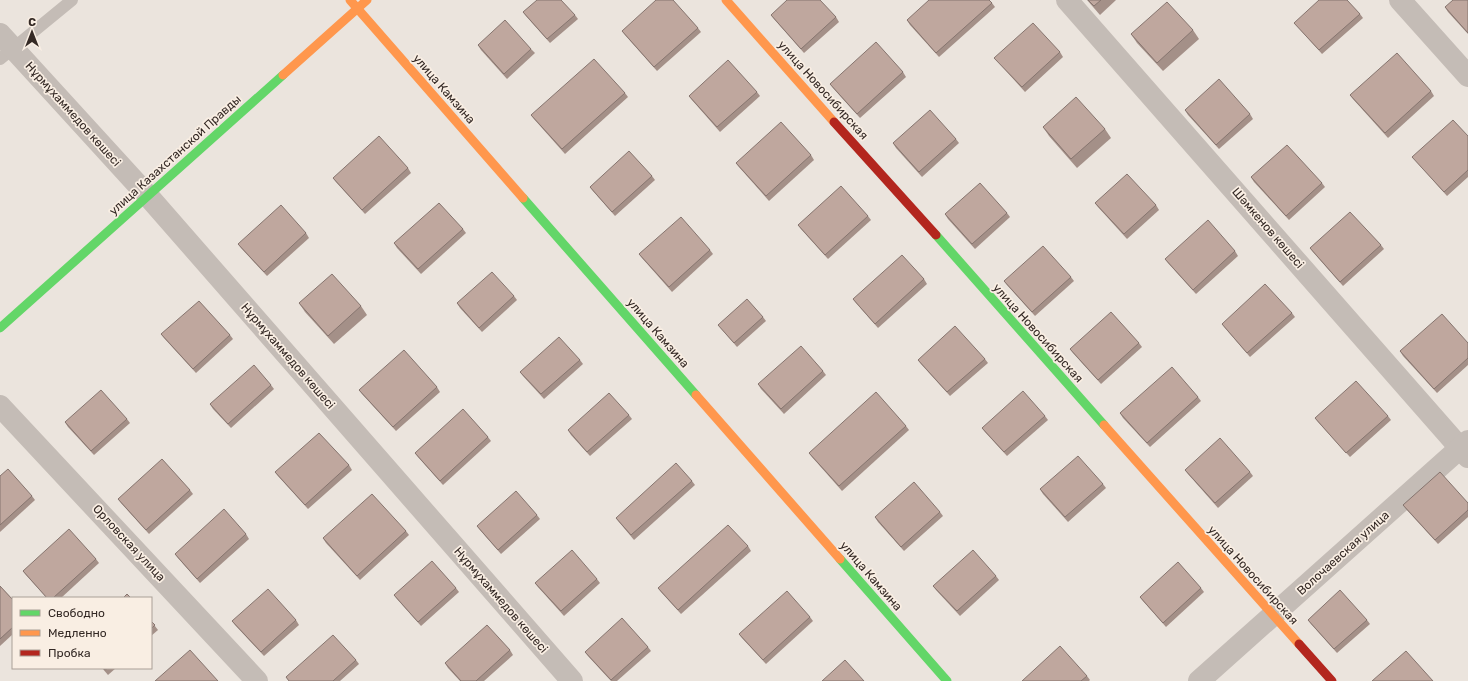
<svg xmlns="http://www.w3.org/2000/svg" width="1468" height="681" font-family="Rubik,sans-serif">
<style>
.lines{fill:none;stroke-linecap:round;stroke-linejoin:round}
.lane{stroke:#c4bcb6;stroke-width:12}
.street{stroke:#c4bcb6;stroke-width:22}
.fast{stroke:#63d668;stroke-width:9}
.slow{stroke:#ff974d;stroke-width:9}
.jam{stroke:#b3261e;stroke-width:9}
.wall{fill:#a49088}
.building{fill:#bfa79e;stroke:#86756f}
.labels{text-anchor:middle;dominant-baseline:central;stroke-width:3.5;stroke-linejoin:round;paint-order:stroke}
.street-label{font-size:12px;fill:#342925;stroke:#f9eee3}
</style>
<rect width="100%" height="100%" fill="#ebe4dd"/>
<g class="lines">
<!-- lane -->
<polyline class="lane" points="0,59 72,0"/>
<!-- street -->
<g class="street">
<polyline points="1067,0 1468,457"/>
<polyline points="1400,0 1468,76"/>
<polyline points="0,34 148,196 572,681"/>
<polyline points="0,406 257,681"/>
<polyline points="1199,681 1468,441"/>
</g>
<!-- fast -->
<g class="fast">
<polyline points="523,198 696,395"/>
<polyline points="936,235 1104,425"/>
<polyline points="0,328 283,75"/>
<polyline points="840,559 947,681"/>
</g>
<!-- slow -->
<g class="slow">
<polyline points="350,0 523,198"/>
<polyline points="726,0 834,122"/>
<polyline points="283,75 367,0"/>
<polyline points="696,395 840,559"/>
<polyline points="1104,425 1299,644"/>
</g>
<!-- jam -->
<g class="jam">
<polyline points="834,122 936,235"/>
<polyline points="1299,644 1332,681"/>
</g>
</g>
<!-- wall -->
<g class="wall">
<polygon points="1087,0 1116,0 1100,15"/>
<polygon points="1468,0 1468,34 1448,12 1445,7"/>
<polygon points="992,3 995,7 939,57 910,25 907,20"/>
<polygon points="523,12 575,15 578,19 550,43 526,16"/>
<polygon points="1360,14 1363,18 1322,54 1298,27 1294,23"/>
<polygon points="771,15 836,17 839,22 804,53 774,19"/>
<polygon points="698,28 701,32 657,71 625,35 622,31"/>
<polygon points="1193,30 1199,39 1163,71 1137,43 1131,34"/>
<polygon points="478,45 531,49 535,53 507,79 481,50"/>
<polygon points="1060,52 1063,57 1025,92 998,62 994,58"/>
<polygon points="903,72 906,77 860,118 833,88 830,84"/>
<polygon points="1431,91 1434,96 1388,138 1353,99 1350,95"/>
<polygon points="757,92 760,96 720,132 692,100 689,96"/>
<polygon points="625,93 628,97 565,154 534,119 531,115"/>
<polygon points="1185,110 1250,114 1253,119 1219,149 1188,115"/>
<polygon points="1043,127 1105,129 1111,138 1077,168 1049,136"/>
<polygon points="1468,136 1468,177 1447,196 1416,161 1412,157"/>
<polygon points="956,139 959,143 922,177 896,148 893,143"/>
<polygon points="811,155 814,160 769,201 739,167 736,163"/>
<polygon points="408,168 411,173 365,214 336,182 333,178"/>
<polygon points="652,176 655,180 615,216 593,191 590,187"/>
<polygon points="1251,177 1322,183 1325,187 1289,220 1254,182"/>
<polygon points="1095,203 1156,205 1159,210 1127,239 1098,207"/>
<polygon points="1007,213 1010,217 975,249 948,219 945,214"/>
<polygon points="868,216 871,220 828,259 801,229 798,225"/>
<polygon points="463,229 466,233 421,274 397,248 394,243"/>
<polygon points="306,233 309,238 267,276 241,248 238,244"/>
<polygon points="1381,245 1384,249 1343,286 1313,252 1310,248"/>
<polygon points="710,250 713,254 672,292 642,258 639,254"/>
<polygon points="1235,251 1238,256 1196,294 1168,263 1165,259"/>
<polygon points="1071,277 1074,281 1035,316 1007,285 1004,281"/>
<polygon points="924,279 927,284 878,328 856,303 853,299"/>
<polygon points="514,296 517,300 482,332 460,308 457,303"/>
<polygon points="299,303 361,306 367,315 334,344 305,312"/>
<polygon points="1292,313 1295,317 1250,357 1225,328 1222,324"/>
<polygon points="763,317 766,321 737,347 718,325"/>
<polygon points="161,334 230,335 233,339 196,373 164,338"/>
<polygon points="1139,343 1142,347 1101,384 1073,353 1070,349"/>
<polygon points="1468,343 1468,365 1437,393 1403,356 1400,351"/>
<polygon points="985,359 988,363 950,396 921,364 918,360"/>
<polygon points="580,360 583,364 544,399 523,376 520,372"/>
<polygon points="823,371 826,375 784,414 761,389 758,384"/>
<polygon points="271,385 274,389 231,428 213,409 210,404"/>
<polygon points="437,387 440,392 396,431 362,394 359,390"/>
<polygon points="1198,397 1201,401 1150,447 1123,418 1120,413"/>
<polygon points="629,415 632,419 590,456 571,435 568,430"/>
<polygon points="1045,416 1048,420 1007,456 985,432 982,428"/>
<polygon points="1388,416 1391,420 1350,457 1318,422 1315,418"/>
<polygon points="127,419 130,423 94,455 68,427 65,422"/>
<polygon points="906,426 909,430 842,491 812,457 809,453"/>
<polygon points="488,437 491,441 443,485 418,457 415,453"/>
<polygon points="349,465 352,470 308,509 278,476 275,472"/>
<polygon points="1185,470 1250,472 1253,476 1218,508 1188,474"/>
<polygon points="0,476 32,496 35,500 0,532"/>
<polygon points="692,481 695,485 634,540 619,522 616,518"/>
<polygon points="1103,484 1106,488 1068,522 1043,494 1040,489"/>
<polygon points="190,490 193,494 149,534 121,503 118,499"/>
<polygon points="1468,503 1468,517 1438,544 1406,509 1403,505"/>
<polygon points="940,512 943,516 904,551 878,522 875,517"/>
<polygon points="537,515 540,519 501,554 480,530 477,526"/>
<polygon points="406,531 409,535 360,580 326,543 323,538"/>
<polygon points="246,534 249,539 200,583 178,558 175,554"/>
<polygon points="748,546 751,551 681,614 661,592 658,588"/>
<polygon points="96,559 99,563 61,598 47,598 26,575 23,571"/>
<polygon points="996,576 999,580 960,616 936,590 933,586"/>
<polygon points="597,579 600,583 564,616 538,587 535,583"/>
<polygon points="0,586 13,600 13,634 0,646"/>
<polygon points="456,588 459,592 421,626 397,599 394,595"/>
<polygon points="1201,588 1204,592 1166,627 1143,601 1140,597"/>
<polygon points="810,617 813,621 766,664 742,638 739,634"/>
<polygon points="296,620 299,625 264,656 235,625 232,621"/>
<polygon points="1308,620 1367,620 1370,624 1337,653 1311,624"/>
<polygon points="151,621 158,630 151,636"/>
<polygon points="648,647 651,651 617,681 611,681 588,656 585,652"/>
<polygon points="510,650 513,655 484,681 460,681 448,668 445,663"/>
<polygon points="356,660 359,664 340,681 289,681 286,677"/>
<polygon points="102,668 116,668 108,675"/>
<polygon points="1087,676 1090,680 1089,681 1022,681"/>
</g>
<!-- building -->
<g class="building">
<polygon points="537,0 561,0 575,15 547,39 523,12"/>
<polygon points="656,0 673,0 698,28 654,67 622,31"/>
<polygon points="787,0 820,0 836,17 801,49 771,15"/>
<polygon points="929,0 989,0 992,3 936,53 907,20"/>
<polygon points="1088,0 1101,0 1094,6"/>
<polygon points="1319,0 1347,0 1360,14 1319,50 1294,23"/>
<polygon points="1453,0 1468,0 1468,33 1445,7"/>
<polygon points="1167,2 1193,30 1157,63 1131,34"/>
<polygon points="505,20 531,49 504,74 478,45"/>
<polygon points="1033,23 1060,52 1022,87 994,58"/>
<polygon points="876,42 903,72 857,114 830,84"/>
<polygon points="1397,53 1431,91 1385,133 1350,95"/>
<polygon points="594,59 625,93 562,149 531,115"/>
<polygon points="728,60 757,92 717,127 689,96"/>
<polygon points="1219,79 1250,114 1216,145 1185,110"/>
<polygon points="1076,97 1105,129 1071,159 1043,127"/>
<polygon points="930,110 956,139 919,172 893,143"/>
<polygon points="1453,120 1468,136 1468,170 1444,192 1412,157"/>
<polygon points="781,122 811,155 766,196 736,163"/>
<polygon points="379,136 408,168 362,210 333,178"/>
<polygon points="1287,145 1322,183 1286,216 1251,177"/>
<polygon points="629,151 652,176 612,212 590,187"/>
<polygon points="1127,174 1156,205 1124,234 1095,203"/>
<polygon points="980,183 1007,213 972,244 945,214"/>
<polygon points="841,186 868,216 825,255 798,225"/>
<polygon points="439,203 463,229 418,269 394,243"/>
<polygon points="281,205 306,233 264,272 238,244"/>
<polygon points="1350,212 1381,245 1340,282 1310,248"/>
<polygon points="681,217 710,250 669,287 639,254"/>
<polygon points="1208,220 1235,251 1193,290 1165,259"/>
<polygon points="1043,246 1071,277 1032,312 1004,281"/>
<polygon points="902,255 924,279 875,324 853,299"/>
<polygon points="492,272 514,296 479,328 457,303"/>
<polygon points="332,274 361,306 328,336 299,303"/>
<polygon points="1265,284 1292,313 1247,353 1222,324"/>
<polygon points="747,299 763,317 734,343 718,325"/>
<polygon points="199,301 230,335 193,369 161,334"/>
<polygon points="1111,312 1139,343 1098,380 1070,349"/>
<polygon points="1442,314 1468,343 1468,358 1434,389 1400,351"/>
<polygon points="955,326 985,359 947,392 918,360"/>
<polygon points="559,337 580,360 541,394 520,372"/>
<polygon points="801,346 823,371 781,409 758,384"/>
<polygon points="404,350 437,387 393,427 359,390"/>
<polygon points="254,365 271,385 228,424 210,404"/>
<polygon points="1172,367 1198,397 1147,443 1120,413"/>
<polygon points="1356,381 1388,416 1346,453 1315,418"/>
<polygon points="101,390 127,419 91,451 65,422"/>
<polygon points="1023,391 1045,416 1004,452 982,428"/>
<polygon points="876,392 906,426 839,486 809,453"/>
<polygon points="609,393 629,415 587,452 568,430"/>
<polygon points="463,409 488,437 440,481 415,453"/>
<polygon points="319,433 349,465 305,505 275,472"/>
<polygon points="1220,438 1250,472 1215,503 1185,470"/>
<polygon points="1078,456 1103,484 1065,517 1040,489"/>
<polygon points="162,459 190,490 146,530 118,499"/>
<polygon points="676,463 692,481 631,535 616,518"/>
<polygon points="8,469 32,496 0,525 0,476"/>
<polygon points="1440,472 1468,503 1468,510 1435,540 1403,505"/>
<polygon points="914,482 940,512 901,547 875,517"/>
<polygon points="516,491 537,515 498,550 477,526"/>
<polygon points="372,494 406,531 357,576 323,538"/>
<polygon points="224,509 246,534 197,579 175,554"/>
<polygon points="728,525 748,546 678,610 658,588"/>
<polygon points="69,529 96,559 53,598 47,598 23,571"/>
<polygon points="572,550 597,579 561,611 535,583"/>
<polygon points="973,550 996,576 957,611 933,586"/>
<polygon points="432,561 456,588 418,622 394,595"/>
<polygon points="1178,562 1201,588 1163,623 1140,597"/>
<polygon points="0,586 13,600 13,627 0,639"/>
<polygon points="268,589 296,620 261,652 232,621"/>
<polygon points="1340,590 1367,620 1334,649 1308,620"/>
<polygon points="787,591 810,617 763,660 739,634"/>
<polygon points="127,594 131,598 123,598"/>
<polygon points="622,618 648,647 611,680 585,652"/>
<polygon points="151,621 155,625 151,629"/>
<polygon points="487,625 510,650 476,681 461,681 445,663"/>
<polygon points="333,635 356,660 333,681 289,681 286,677"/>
<polygon points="1060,646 1087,676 1081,681 1022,681"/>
<polygon points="190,650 218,681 155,681"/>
<polygon points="1406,651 1433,681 1372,681"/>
<polygon points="845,660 864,681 822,681"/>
<polygon points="103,668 108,668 105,670"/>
</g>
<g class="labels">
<!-- street labels -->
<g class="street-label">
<text transform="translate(444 89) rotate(49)">улица Камзина</text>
<text transform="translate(823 90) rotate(48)">улица Новосибирская</text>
<text transform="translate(73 114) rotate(48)">Нұрмұхаммедов көшесі</text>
<text transform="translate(175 155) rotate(-42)">улица Казахстанской Правды</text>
<text transform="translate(1268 228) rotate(49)">Шәмкенов көшесі</text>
<text transform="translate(658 333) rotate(49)">улица Камзина</text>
<text transform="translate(1038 333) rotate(48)">улица Новосибирская</text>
<text transform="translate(288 356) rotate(49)">Нұрмұхаммедов көшесі</text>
<text transform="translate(129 543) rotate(47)">Орловская улица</text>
<text transform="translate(1343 553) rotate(-42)">Волочаевская улица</text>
<text transform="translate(1253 575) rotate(48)">улица Новосибирская</text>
<text transform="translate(871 576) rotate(49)">улица Камзина</text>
<text transform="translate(501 600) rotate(49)">Нұрмұхаммедов көшесі</text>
</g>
</g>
<!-- legend -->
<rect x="12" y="597" width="140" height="72" fill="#f9eee3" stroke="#aa9f97"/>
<rect x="20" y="610" width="20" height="6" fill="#63d668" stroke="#aa9f97"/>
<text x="48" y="617" font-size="12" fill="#342925">Свободно</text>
<rect x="20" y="630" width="20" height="6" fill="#ff974d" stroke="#aa9f97"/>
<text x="48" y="637" font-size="12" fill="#342925">Медленно</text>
<rect x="20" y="650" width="20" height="6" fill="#b3261e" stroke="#aa9f97"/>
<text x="48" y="657" font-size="12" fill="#342925">Пробка</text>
<!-- north arrow -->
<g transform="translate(32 32)" stroke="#f9eee3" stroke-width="3" paint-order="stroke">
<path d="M0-3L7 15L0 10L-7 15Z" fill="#342925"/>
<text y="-6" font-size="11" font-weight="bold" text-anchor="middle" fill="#342925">С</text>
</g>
</svg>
